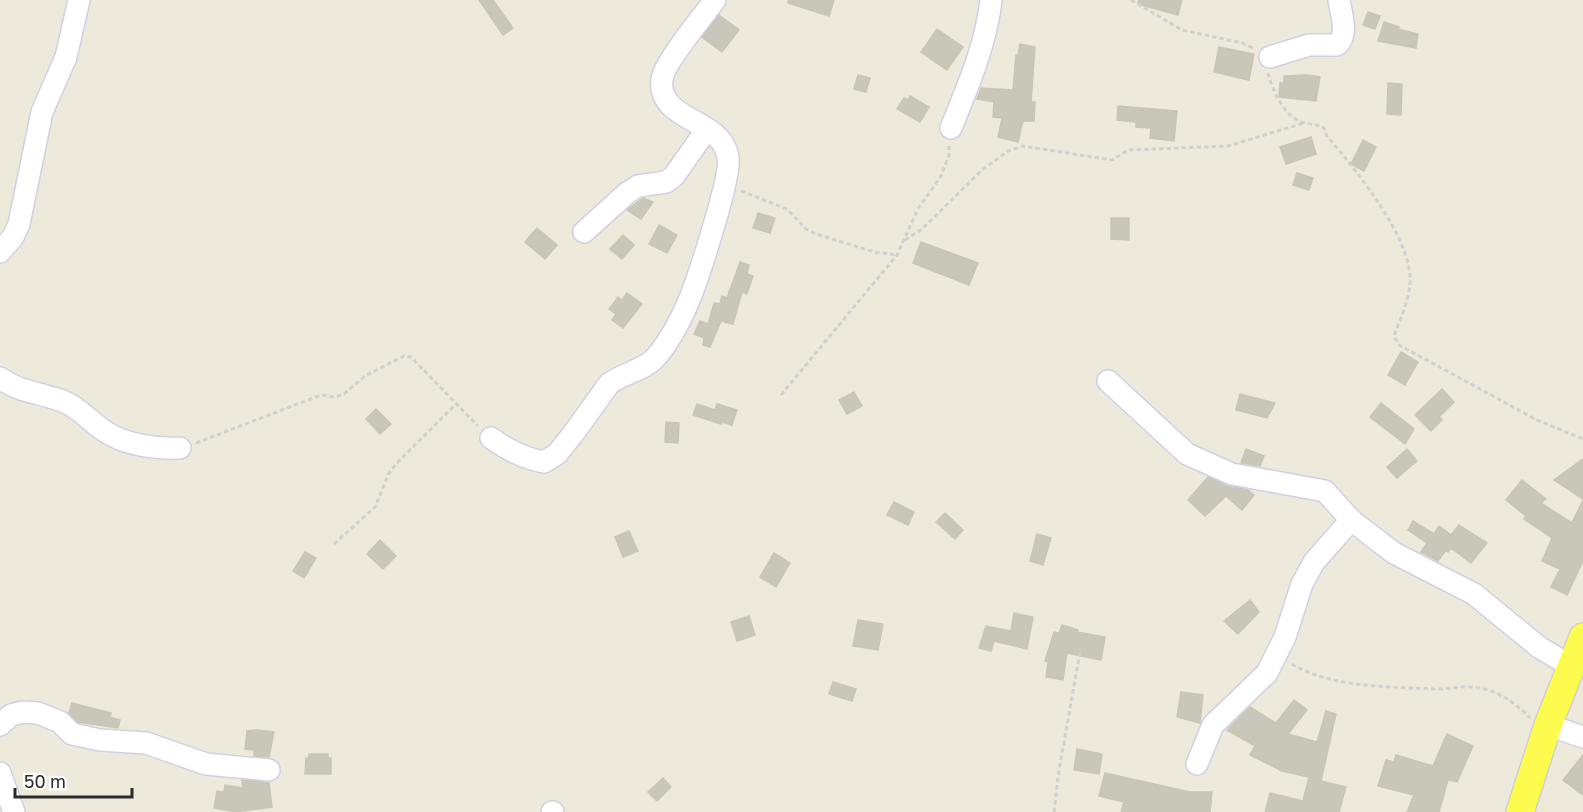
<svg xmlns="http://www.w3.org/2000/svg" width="1583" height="812" font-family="'Golos Text',sans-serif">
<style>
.building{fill:#c9c6ba;stroke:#c9c6b4;stroke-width:1.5}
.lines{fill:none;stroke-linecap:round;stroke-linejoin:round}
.minor-casing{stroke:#d0d0e5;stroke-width:24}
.major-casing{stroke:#d0d0d0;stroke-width:30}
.path{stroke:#d0d0d0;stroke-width:3;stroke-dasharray:4.5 3;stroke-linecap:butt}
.minor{stroke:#fff;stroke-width:21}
.major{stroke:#fefb4f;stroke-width:27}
</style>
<rect width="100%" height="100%" fill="#eeeadb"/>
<!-- building -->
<g class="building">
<polygon points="479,0 493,0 513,28 503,35"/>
<polygon points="788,0 834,0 829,16 788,3"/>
<polygon points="1139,0 1182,0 1178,15 1138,4"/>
<polygon points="1368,12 1380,16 1375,29 1363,25"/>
<polygon points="719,15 739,30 722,52 702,37"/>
<polygon points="1384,22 1399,27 1398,29 1418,34 1416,48 1378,41"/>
<polygon points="937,29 963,47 947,70 921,52"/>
<polygon points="1020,44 1035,47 1031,102 1035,102 1034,121 1023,121 1018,142 998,137 1002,118 993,117 994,102 977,99 981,88 1013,90 1016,55 1018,55"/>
<polygon points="1219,47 1254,54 1249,80 1214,72"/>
<polygon points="858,75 870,78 866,92 854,89"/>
<polygon points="1306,75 1320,77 1316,101 1279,97 1280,83 1284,83 1284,76"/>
<polygon points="1388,83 1402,84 1401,115 1387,114"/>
<polygon points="910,96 929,107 920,122 897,109 904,98 908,100"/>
<polygon points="1118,106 1177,111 1174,141 1150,138 1151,128 1136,127 1136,122 1117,120"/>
<polygon points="1311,137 1316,154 1286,164 1280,147"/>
<polygon points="1363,140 1376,147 1364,171 1351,164"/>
<polygon points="1297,173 1313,178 1309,190 1293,185"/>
<polygon points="643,198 653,202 641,219 627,210"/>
<polygon points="758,213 775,218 770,233 753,228"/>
<polygon points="1111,218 1129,218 1129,240 1111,239"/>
<polygon points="659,225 677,235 667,253 649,244"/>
<polygon points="537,228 557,245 545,259 525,242"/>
<polygon points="623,235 634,245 622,259 610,249"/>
<polygon points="921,242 978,263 969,285 913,263"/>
<polygon points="740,262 749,265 747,274 753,276 747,294 742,292 733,324 721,321 710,347 703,345 704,338 694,334 700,321 708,324 714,303 720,304 722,296 727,298"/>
<polygon points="627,293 642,304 623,328 612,320 616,314 609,309 618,297 622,300"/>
<polygon points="1401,352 1418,362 1405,385 1388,375"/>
<polygon points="1442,389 1454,402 1439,417 1442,420 1431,431 1415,415"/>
<polygon points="854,392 862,406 847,414 839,400"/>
<polygon points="1240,394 1275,403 1267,418 1236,410"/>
<polygon points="1381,403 1414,429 1405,444 1370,417"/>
<polygon points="697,404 715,410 717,404 737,410 732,425 722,422 721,424 693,415"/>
<polygon points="376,409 391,424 380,434 366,419"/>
<polygon points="666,422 679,423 678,443 665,442"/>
<polygon points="1246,449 1264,456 1260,466 1241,463"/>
<polygon points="1407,449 1417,461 1397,478 1387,467"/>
<polygon points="1583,459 1583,499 1554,480"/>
<polygon points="1208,477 1227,486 1248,490 1254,495 1242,510 1226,496 1205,516 1188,500"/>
<polygon points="1522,480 1546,499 1541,503 1572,523 1583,500 1583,561 1567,595 1551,587 1560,569 1542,561 1552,538 1524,519 1526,516 1506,500"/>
<polygon points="894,502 914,512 908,525 887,515"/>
<polygon points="945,513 963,530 955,539 936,522"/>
<polygon points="1413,521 1434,534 1439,526 1451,535 1459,525 1487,543 1471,563 1451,548 1448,552 1446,550 1438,561 1421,552 1427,543 1408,530"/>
<polygon points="629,531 638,551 623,557 615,537"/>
<polygon points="1037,534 1051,538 1043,565 1030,561"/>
<polygon points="380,540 396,556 383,569 367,554"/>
<polygon points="305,552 316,558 304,578 293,571"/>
<polygon points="774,553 790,563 776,587 760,577"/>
<polygon points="1250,600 1259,612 1238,634 1224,621"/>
<polygon points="1014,613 1033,617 1027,649 994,641 991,651 979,648 986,626 1011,631"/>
<polygon points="749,616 755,635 737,641 731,622"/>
<polygon points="858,620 883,624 878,650 853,646"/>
<polygon points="1062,625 1078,630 1077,632 1105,637 1101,660 1067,653 1063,680 1046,677 1048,662 1045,661 1054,632 1059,633"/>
<polygon points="833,682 856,689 852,701 829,694"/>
<polygon points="1181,692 1203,695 1200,723 1177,717"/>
<polygon points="1294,700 1307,710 1288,734 1317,742 1326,711 1336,714 1321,781 1346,787 1339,812 1265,812 1270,793 1303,801 1309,777 1282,771 1250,755 1255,746 1227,730 1250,707 1276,723"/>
<polygon points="72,703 111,713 110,717 120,720 118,728 78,722 69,713"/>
<polygon points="257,730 274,732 269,757 254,756 254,750 245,749 247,731"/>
<polygon points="1447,734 1473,746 1457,782 1448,780 1439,812 1407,812 1414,795 1378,786 1386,760 1394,762 1396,755 1433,766"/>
<polygon points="1077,749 1102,754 1099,774 1074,770"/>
<polygon points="309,754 328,754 328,758 331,758 331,774 305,774 306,758 309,758"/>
<polygon points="1583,755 1583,795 1563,780"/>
<polygon points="1105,773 1190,792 1212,792 1210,812 1121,812 1124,802 1099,796"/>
<polygon points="663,778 671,787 657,801 648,792"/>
<polygon points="242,780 269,783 272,807 235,812 214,808 217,791 224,792 225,785 243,788"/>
</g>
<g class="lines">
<!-- minor casing -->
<g class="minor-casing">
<g id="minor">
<path d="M1270,57L1309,45H1337C1349,35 1341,14 1339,0"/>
<path d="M951,128C968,86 986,45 991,0"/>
<polyline points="584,232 627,193 638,186 666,182 674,176 707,129"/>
<polyline points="0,252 13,237 19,224 42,112 66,57 79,0"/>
<path d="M0,378C20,393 43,393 65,402C79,408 91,422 103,430C124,445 155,449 180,448"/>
<polyline points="1108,381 1187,454 1232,474 1325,491 1351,520 1394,553 1474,594 1540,648 1571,666"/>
<path d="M491,438C508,450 523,458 544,462L557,454L573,434L609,384C623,373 645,370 656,357C670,341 682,317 690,298C698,278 732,175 728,158C728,153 724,145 721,141C705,119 657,115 662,79C664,63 703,16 715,0"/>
<polyline points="0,725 11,715 23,712 38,713 60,722 72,734 100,740 146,743 206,764 269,770"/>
<polyline points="1548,725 1583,737"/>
<polyline points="1197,764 1213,725 1267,673 1285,637 1302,584 1314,562 1351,520"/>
<polyline points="0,773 14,812"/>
<polyline points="552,812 553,812"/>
</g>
</g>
<!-- major casing -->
<g class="major-casing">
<polyline id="major" points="1520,812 1548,725 1583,637"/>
</g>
<!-- path -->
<g class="path">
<polyline points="1131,0 1182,30 1242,43 1255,49"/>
<path d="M1268,73C1273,91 1284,118 1305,123C1312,125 1317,124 1324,128L1327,136C1355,169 1413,239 1410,283C1409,300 1400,319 1394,336L1399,345L1537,420L1583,439"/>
<polyline points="741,191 787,209 806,229 816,234 874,252 897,255"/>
<polyline points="905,240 922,229 982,170 1008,151 1023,146 1112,160 1128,150 1228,146 1304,123"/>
<polyline points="781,395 897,255 918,209 941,176 949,155 949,146"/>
<polyline points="196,443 321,395 335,397 344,394 365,376 404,356 411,357 478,426"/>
<polyline points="334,544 375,507 389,473 396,464 455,405"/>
<path d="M1292,664C1330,688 1393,687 1437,689C1448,689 1459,686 1470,687C1494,688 1514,701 1530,718"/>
<polyline points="1054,812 1059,770 1080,652"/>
</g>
<!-- minor -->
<use href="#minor" class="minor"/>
<!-- major -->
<use href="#major" class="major"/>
</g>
<!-- scale -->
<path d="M15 788v9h117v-9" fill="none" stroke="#2a2a2a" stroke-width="3"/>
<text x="24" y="788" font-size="18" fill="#2a2a2a" stroke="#ffffff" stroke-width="4.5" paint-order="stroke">50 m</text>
</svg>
